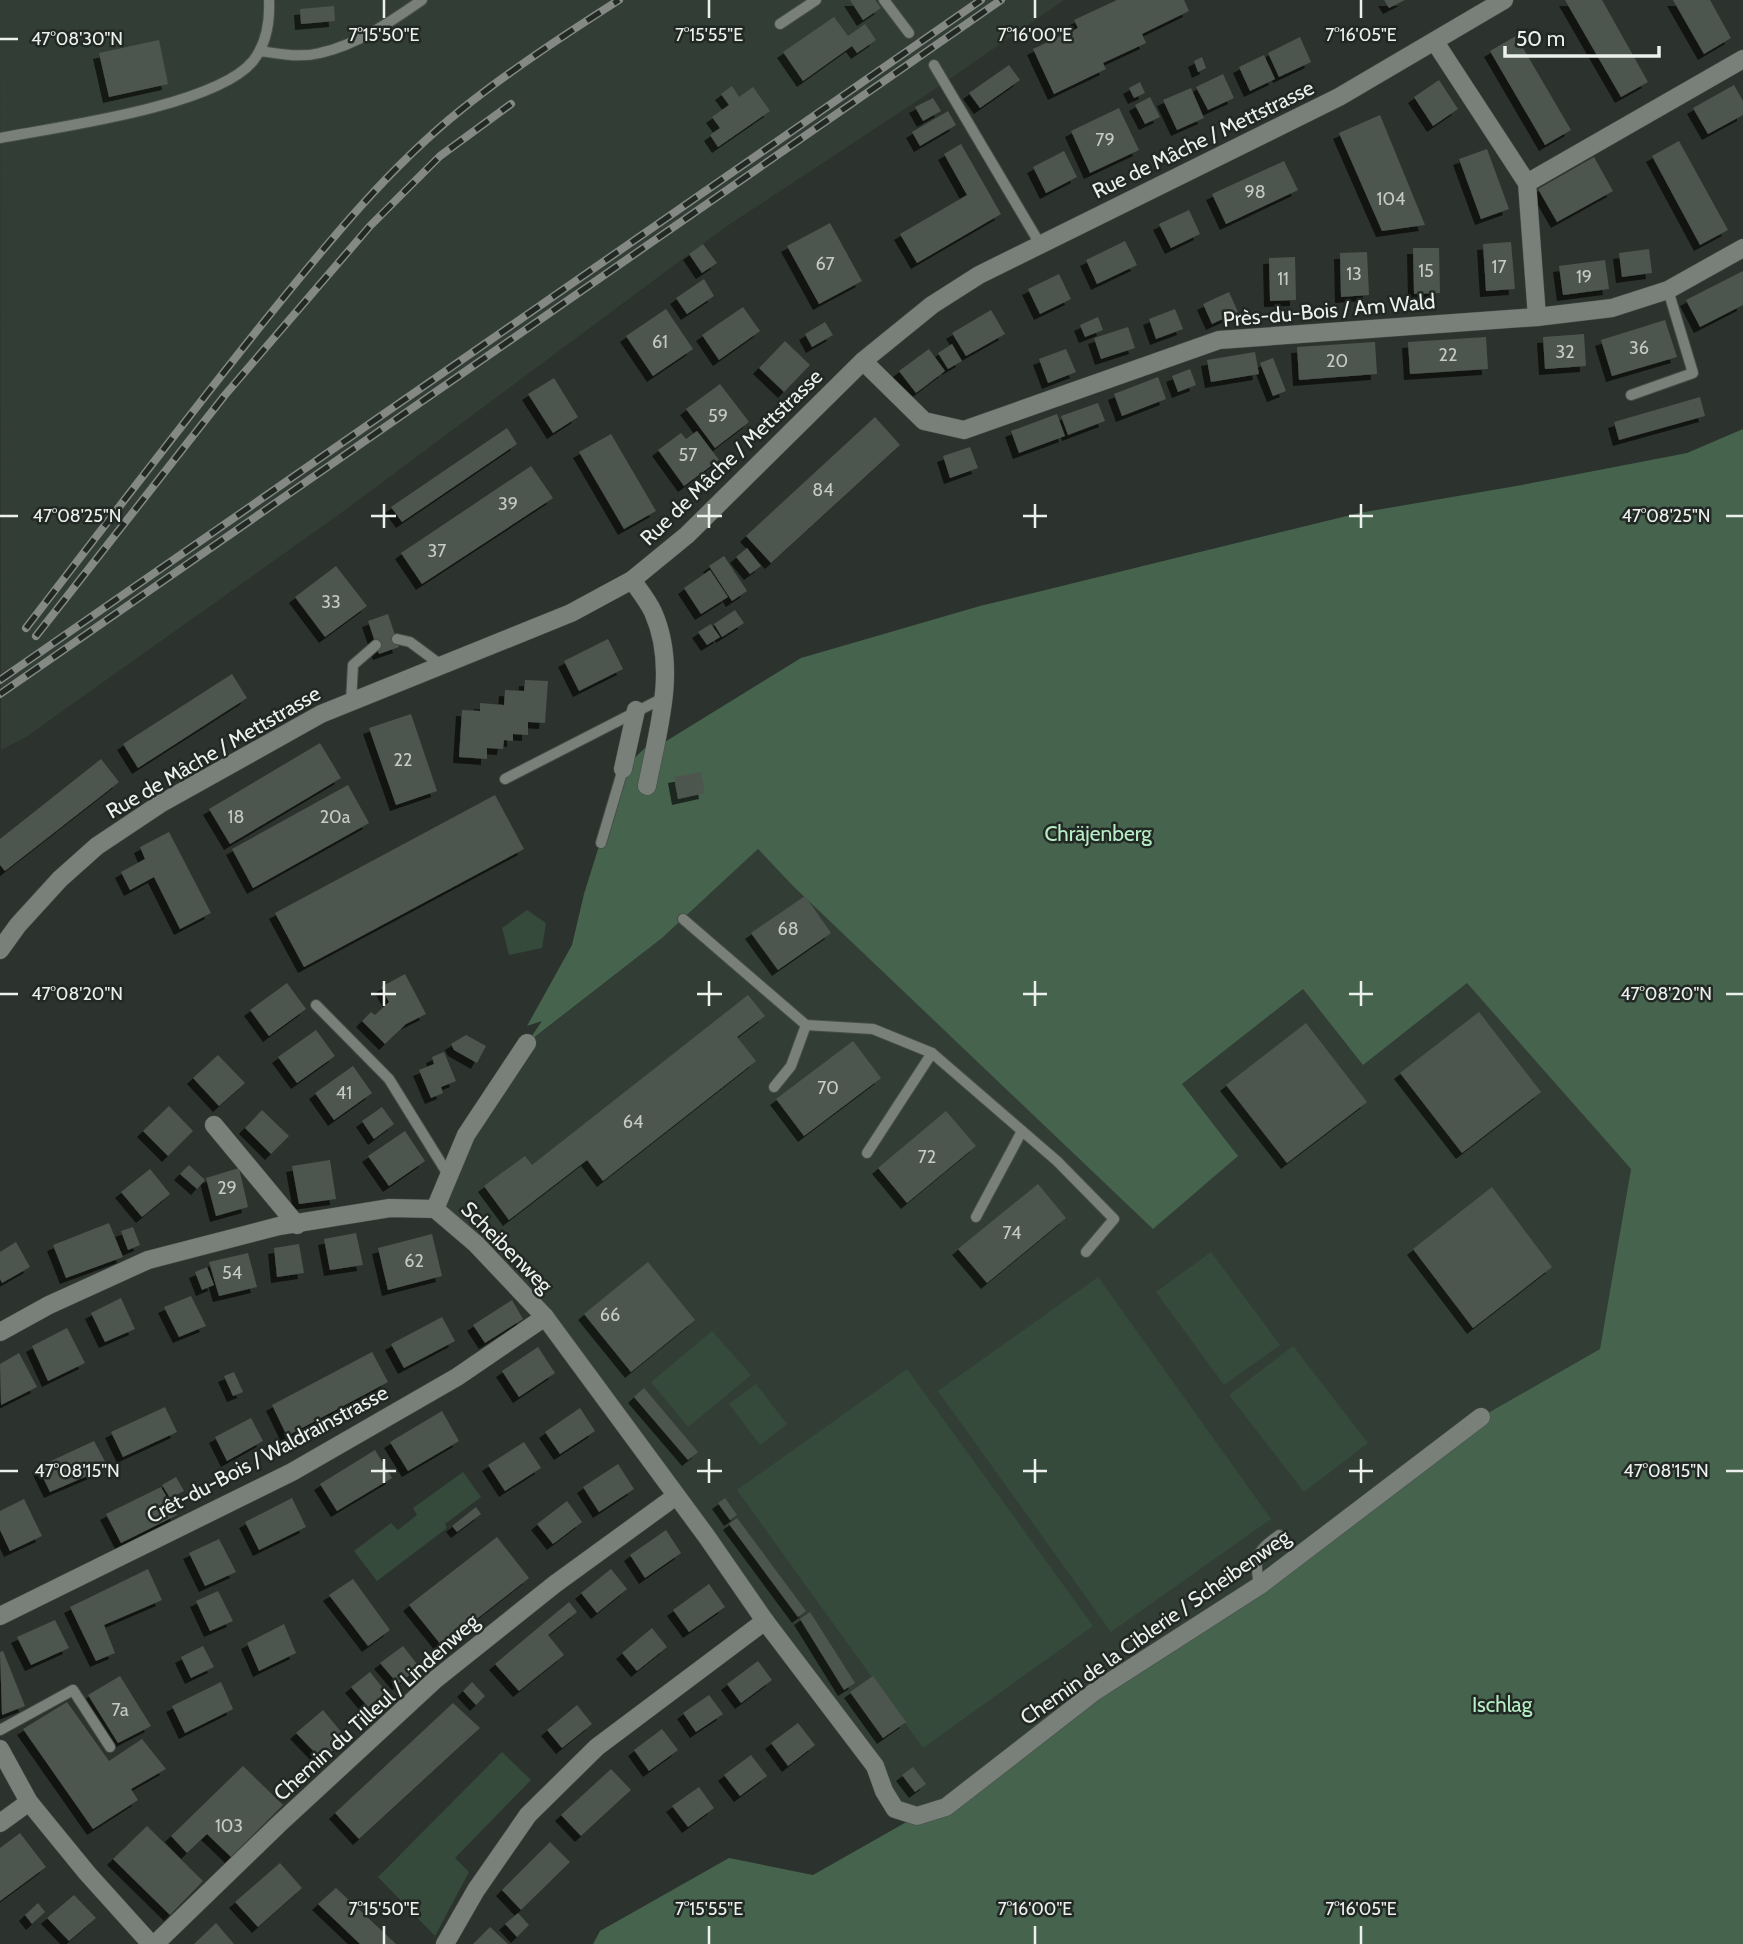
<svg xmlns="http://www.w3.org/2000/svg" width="1743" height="1944" font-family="Cabin,sans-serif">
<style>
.built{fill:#323e35}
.green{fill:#354a3b}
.forest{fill:#46634e}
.building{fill:#4e5550;filter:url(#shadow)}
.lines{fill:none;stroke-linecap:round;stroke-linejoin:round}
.lane-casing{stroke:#484e4a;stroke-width:12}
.street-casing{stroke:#484e4a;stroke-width:19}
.secondary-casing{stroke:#484e4a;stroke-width:19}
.lane{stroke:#79807a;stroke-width:10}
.street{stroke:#79807a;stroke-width:18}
.secondary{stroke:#79807a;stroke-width:18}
.rail-casing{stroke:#848985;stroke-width:8}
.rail{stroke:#222824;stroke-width:5;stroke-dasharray:16;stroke-linecap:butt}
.ticks{fill:none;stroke:#edf1ee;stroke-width:2.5}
.labels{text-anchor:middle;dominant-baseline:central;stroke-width:5;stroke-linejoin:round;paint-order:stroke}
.number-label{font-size:18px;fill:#c5cac6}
.street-label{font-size:21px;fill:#edf1ee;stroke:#222824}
.park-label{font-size:21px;fill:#b7eec6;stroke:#222824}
.ticks-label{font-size:18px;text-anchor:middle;fill:#edf1ee;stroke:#222824;stroke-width:5;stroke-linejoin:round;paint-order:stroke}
</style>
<defs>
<filter id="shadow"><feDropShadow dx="-6" dy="6" stdDeviation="0" flood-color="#0009"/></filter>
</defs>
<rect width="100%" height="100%" fill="#2c322d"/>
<!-- built -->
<g class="built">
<polygon points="0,0 1064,0 935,89 724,228 341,513 26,737 1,750"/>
<polygon points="758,849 793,886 1181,1085 1303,989 1363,1064 1467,982 1631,1169 1600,1349 1481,1417 946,1807 917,1816 884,1791 545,1317 435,1209 523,1047 662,938"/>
</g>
<!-- green -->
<g class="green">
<polygon points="527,910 546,923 542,948 509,955 502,928"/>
<polygon points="1211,1252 1280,1345 1224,1385 1156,1292"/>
<polygon points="1098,1277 1271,1519 1111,1632 938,1391"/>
<polygon points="712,1331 751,1375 688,1427 651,1382"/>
<polygon points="1293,1346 1368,1443 1304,1492 1229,1395"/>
<polygon points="907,1369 1093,1626 923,1748 737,1490"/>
<polygon points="756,1384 787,1424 760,1445 729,1404"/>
<polygon points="463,1472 481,1497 445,1524 447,1528 377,1581 354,1551 391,1523 398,1530 417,1515 413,1508"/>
<polygon points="502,1752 531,1780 455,1858 469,1872 435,1936 378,1877"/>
</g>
<!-- forest -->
<polygon class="forest" points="1743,429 1743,1944 593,1944 600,1931 729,1858 813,1875 917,1816 1259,1586 1481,1417 1600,1349 1631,1169 1467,983 1363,1065 1303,989 1182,1084 1238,1156 1153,1229 793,886 758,849 662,938 527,1043 542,1021 527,1026 572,945 584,894 623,769 646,747 655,748 801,658 980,606 1359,513 1522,485 1687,453"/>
<!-- building -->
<g class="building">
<polygon points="850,0 875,0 881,8 863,20"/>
<polygon points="1117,0 1184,0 1189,11 1142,34 1146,43 1103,63 1106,69 1054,94 1033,49 1078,28 1074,20"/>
<polygon points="1384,0 1405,0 1389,8"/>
<polygon points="1565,0 1602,0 1648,82 1621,97"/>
<polygon points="1673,0 1710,0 1731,38 1704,54"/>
<polygon points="334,6 335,21 301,24 300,9"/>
<polygon points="834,17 848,36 865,24 876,40 857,53 852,46 803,81 783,52"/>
<polygon points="1516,36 1571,130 1545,145 1490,51"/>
<polygon points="1300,37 1311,62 1279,77 1268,53"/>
<polygon points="159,40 168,84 109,97 99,53"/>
<polygon points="1264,55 1275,79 1250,91 1239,67"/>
<polygon points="1202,57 1206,68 1198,72 1194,61"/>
<polygon points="1009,65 1020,80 980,108 969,93"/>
<polygon points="1223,74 1234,98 1208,110 1196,87"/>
<polygon points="1439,80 1458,109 1433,126 1414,97"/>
<polygon points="1140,82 1145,93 1134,98 1129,88"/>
<polygon points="1734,85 1743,101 1743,115 1708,134 1693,108"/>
<polygon points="732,86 739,97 753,87 770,111 718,147 710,135 720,128 712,117 729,105 721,94"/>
<polygon points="1191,88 1204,118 1177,130 1163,100"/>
<polygon points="1150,97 1160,117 1145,124 1135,105"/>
<polygon points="933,98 941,111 923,121 915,107"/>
<polygon points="1119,108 1139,150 1090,173 1071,131"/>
<polygon points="948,111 956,125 920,146 912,132"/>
<polygon points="1380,115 1425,225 1382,231 1339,133"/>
<polygon points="1679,141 1728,230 1700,245 1652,156"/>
<polygon points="961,144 1001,214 917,263 900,234 967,195 944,154"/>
<polygon points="1487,149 1509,209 1481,219 1459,159"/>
<polygon points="1064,151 1077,177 1046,193 1033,167"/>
<polygon points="1594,157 1613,191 1557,222 1538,189"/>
<polygon points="1284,161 1298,190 1226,224 1212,194"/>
<polygon points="1189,210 1200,234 1171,248 1159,224"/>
<polygon points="830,223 862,281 819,304 787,246"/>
<polygon points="1125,241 1137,265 1097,284 1086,260"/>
<polygon points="1511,242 1515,289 1486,291 1483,244"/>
<polygon points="703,244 717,263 702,273 689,254"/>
<polygon points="1413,248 1439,248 1440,293 1414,294"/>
<polygon points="1649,249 1652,273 1622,277 1619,253"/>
<polygon points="1367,252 1369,295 1341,297 1340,253"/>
<polygon points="1295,257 1296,300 1270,301 1269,258"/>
<polygon points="1605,260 1609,289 1563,295 1559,266"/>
<polygon points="1743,271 1743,305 1700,327 1686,300"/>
<polygon points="1059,274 1071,299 1040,314 1028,289"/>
<polygon points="704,279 714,296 687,314 676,298"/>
<polygon points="1229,292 1238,312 1212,324 1203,304"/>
<polygon points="743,307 760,331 719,360 702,335"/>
<polygon points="666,309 693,349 653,376 626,336"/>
<polygon points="1175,309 1183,329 1156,339 1149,319"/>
<polygon points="991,310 1005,334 966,356 952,333"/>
<polygon points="1098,317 1103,330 1085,337 1080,325"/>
<polygon points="1665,320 1677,357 1612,376 1601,340"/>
<polygon points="825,322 833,335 812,347 805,334"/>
<polygon points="1128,327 1135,348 1101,359 1094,338"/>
<polygon points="1584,334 1586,366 1545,369 1543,337"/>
<polygon points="1486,337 1488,369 1410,374 1408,342"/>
<polygon points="785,341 810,365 784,392 759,368"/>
<polygon points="1375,342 1377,374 1299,380 1297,347"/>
<polygon points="952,344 962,361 948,369 938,353"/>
<polygon points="929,349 945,371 916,393 899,371"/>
<polygon points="1066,349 1076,372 1048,383 1039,359"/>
<polygon points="1255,352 1259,374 1211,382 1207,360"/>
<polygon points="1273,358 1286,391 1273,396 1260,363"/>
<polygon points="1190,369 1196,385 1178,392 1172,376"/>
<polygon points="1158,377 1166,399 1122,416 1114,394"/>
<polygon points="554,378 578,417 553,433 528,394"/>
<polygon points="720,384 749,422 715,448 686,409"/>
<polygon points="1700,397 1705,416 1619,440 1614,422"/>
<polygon points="1098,403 1105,421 1068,435 1061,416"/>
<polygon points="1057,414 1065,436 1019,453 1011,431"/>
<polygon points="875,417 900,445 771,563 746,536"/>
<polygon points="507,428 517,444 402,522 391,507"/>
<polygon points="697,431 719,460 684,486 658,450 681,433 686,439"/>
<polygon points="611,434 656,511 624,529 579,452"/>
<polygon points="970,447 978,468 950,478 943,456"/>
<polygon points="531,466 553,498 422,584 401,553"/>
<polygon points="747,548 761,566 750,574 736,557"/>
<polygon points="724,556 747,591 732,601 709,566"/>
<polygon points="336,566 367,606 325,637 295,597"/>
<polygon points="710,570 728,597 701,614 684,588"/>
<polygon points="735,610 744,623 722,637 714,624"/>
<polygon points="388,614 399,647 379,654 368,621"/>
<polygon points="711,624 720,637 707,645 698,632"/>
<polygon points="608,639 623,669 579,691 564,661"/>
<polygon points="232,674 247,698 138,768 123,744"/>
<polygon points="525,680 548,681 545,723 528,722 528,735 513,734 513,741 504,740 503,749 487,748 487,759 459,757 462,710 480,711 480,703 504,705 505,690 524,691"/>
<polygon points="411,714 437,791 396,805 369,728"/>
<polygon points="320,743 341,778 230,844 209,809"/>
<polygon points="101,759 119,782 5,871 0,865 0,839"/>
<polygon points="701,772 705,793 678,799 674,777"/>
<polygon points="348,785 369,823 253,888 232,849"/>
<polygon points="495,795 524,849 304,967 275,913"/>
<polygon points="169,832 211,913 180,929 154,877 130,890 121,872 145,859 140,847"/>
<polygon points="805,896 831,933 778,970 751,933"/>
<polygon points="405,974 426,1014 406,1024 385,1044 362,1021 371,1012 375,1015 389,1002 381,987"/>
<polygon points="287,983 306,1009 269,1036 250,1010"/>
<polygon points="748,995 765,1016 737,1037 756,1061 603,1181 587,1160 509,1220 484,1186 525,1156 532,1165"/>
<polygon points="1479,1012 1541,1092 1462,1153 1400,1073"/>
<polygon points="1306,1023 1367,1102 1287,1163 1226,1085"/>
<polygon points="316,1030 335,1056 297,1083 278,1057"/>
<polygon points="466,1035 486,1046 477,1063 454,1050 451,1044"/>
<polygon points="853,1041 881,1078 804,1136 776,1099"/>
<polygon points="444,1052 456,1081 441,1087 443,1093 431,1098 419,1070 434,1064 432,1057"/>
<polygon points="218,1055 245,1083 219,1106 193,1078"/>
<polygon points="353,1066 372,1093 334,1120 315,1093"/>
<polygon points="169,1106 193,1131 168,1156 143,1131"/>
<polygon points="382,1107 394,1124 374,1139 362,1121"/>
<polygon points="262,1110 289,1136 271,1154 245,1128"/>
<polygon points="946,1111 976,1146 907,1203 878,1168"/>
<polygon points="405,1131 425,1161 389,1186 368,1156"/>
<polygon points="330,1160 336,1199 299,1204 292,1166"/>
<polygon points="189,1165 205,1180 197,1189 180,1174"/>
<polygon points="239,1168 248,1207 216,1216 206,1178"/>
<polygon points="150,1169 170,1194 142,1217 121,1192"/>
<polygon points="1038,1184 1066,1218 987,1283 958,1249"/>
<polygon points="1492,1187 1552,1267 1473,1328 1413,1249"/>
<polygon points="109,1223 123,1257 66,1278 53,1245"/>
<polygon points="133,1227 140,1245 128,1250 121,1231"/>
<polygon points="356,1233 363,1265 330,1270 324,1239"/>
<polygon points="432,1234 442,1276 388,1290 378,1248"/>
<polygon points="16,1242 30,1267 2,1283 0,1279 0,1252"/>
<polygon points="299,1244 304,1273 277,1277 274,1248"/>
<polygon points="248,1253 257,1287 219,1296 209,1262"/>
<polygon points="648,1262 695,1320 631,1372 584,1314"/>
<polygon points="207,1267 214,1285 202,1290 195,1272"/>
<polygon points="191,1296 206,1326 179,1337 164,1307"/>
<polygon points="121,1298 135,1329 105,1342 91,1313"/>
<polygon points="512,1300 523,1319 485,1343 473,1325"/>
<polygon points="442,1317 455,1341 404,1368 391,1344"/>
<polygon points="67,1328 85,1363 48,1381 32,1346"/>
<polygon points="538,1347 555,1373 519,1397 502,1371"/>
<polygon points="372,1352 388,1382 287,1436 272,1405"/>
<polygon points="19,1353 37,1387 1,1405 0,1364"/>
<polygon points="234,1372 243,1392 233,1396 224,1376"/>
<polygon points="644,1388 698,1452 688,1460 634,1397"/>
<polygon points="165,1407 177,1432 123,1457 111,1432"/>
<polygon points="580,1408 595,1431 560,1454 545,1432"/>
<polygon points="442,1411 459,1441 408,1471 390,1442"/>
<polygon points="251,1418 263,1441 227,1461 215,1437"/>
<polygon points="94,1441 108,1467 50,1492 38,1467"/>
<polygon points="524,1442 541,1468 505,1491 488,1465"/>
<polygon points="375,1450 392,1478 337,1511 320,1484"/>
<polygon points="618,1464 634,1489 599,1512 583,1487"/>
<polygon points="176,1477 184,1491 170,1498 162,1485"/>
<polygon points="161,1487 177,1515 121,1543 106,1514"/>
<polygon points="292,1498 306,1527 259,1550 245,1522"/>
<polygon points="725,1498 737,1515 730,1520 718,1503"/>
<polygon points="24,1499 42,1536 10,1551 0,1530 0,1511"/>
<polygon points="567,1501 582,1522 553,1544 537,1524"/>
<polygon points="476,1507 481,1514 457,1532 452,1526"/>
<polygon points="737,1518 806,1611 798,1617 729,1524"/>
<polygon points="666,1530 681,1553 645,1578 630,1555"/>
<polygon points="497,1537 529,1578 442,1646 409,1605"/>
<polygon points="219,1539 236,1572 205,1586 189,1553"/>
<polygon points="148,1569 162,1600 104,1625 115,1653 96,1661 70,1607"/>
<polygon points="611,1569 627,1589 597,1613 581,1593"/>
<polygon points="353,1579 390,1630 368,1646 329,1595"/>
<polygon points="709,1584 725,1607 689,1632 673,1610"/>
<polygon points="218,1591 233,1621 210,1631 196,1601"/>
<polygon points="569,1602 577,1612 548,1635 564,1655 519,1691 495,1664"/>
<polygon points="810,1612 855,1683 844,1690 800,1619"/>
<polygon points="55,1620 69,1648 31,1665 17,1637"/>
<polygon points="284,1624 296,1653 259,1671 247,1643"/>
<polygon points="652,1628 667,1647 637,1671 622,1653"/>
<polygon points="203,1646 214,1667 191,1678 181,1657"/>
<polygon points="403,1646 420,1668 398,1684 380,1663"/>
<polygon points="3,1651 25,1706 2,1715 0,1652"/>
<polygon points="758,1661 772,1680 741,1703 727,1684"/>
<polygon points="370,1672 386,1692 368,1707 351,1687"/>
<polygon points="120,1676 151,1726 118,1743 88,1695"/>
<polygon points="873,1676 906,1722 883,1738 850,1692"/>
<polygon points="221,1682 233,1709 185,1733 172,1706"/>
<polygon points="472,1682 485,1696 476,1705 463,1691"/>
<polygon points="709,1695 723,1714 696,1732 683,1713"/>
<polygon points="67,1702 109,1761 142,1739 166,1769 131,1789 138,1800 93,1829 23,1729"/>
<polygon points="453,1703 480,1728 359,1839 335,1813"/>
<polygon points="577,1705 592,1724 562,1748 547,1730"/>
<polygon points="323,1710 347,1739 322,1760 296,1733"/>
<polygon points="798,1723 815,1745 788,1766 771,1743"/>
<polygon points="662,1729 678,1750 649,1771 634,1750"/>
<polygon points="751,1755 767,1776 740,1796 724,1775"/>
<polygon points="243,1766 283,1805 231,1857 207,1834 187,1853 171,1836"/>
<polygon points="913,1767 926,1784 915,1792 902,1775"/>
<polygon points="611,1769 631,1790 581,1836 561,1815"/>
<polygon points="699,1787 714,1808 688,1827 672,1806"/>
<polygon points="147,1826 203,1881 170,1915 113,1859"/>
<polygon points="20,1833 46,1867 0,1901 0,1848"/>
<polygon points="550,1842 570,1862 521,1910 502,1890"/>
<polygon points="280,1863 302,1888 258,1927 235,1902"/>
<polygon points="336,1888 396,1944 360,1944 318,1904"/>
<polygon points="74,1895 96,1918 69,1941 47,1918"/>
<polygon points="38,1903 45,1912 32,1924 25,1915"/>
<polygon points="518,1913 529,1925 517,1937 505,1924"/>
<polygon points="216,1923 234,1944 194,1944"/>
<polygon points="490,1927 508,1944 473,1944"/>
</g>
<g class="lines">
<!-- lane casing -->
<g class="lane-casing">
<g id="lane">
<polyline points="884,0 909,33"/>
<polyline points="780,24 816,0"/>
<path d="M260,51C280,54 300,58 320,53C357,45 392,21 422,0"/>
<polyline points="934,65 1040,244"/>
<path d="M0,138C58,127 216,106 253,61C267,43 270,22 269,0"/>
<polyline points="1631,395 1693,373 1668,290"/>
<polyline points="397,639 410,642 441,665"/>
<polyline points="351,702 353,665 376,645"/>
<polyline points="505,779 665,697"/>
<polyline points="601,843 623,769"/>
<polyline points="683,919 806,1025 873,1029 932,1053 1057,1161 1114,1219 1086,1252"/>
<polyline points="316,1005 389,1079 449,1176"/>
<polyline points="774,1087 791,1066 806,1025"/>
<polyline points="867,1153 932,1053"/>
<polyline points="976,1217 1022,1131"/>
<path d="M1259,1586C1255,1557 1254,1553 1279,1535"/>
<polyline points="0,1730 73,1690 110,1747"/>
</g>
</g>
<!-- street casing -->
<g class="street-casing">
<g id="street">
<polyline points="1435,42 1527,183 1537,317"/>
<polyline points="1527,183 1743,59"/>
<polyline points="863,361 924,421 964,430 1219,340 1537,317 1612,308 1668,290 1743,248"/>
<path d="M632,580C639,590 648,601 653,612C678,668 658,729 647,786"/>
<polyline points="623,769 636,710"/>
<polyline points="214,1125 297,1225"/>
<polyline points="435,1209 476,1244 545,1317 707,1537 765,1621 875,1766 884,1791 895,1809 917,1816 946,1807 1094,1692 1259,1586 1481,1417"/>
<polyline points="435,1209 466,1135 527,1043"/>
<polyline points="0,1332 49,1305 148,1260 279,1226 390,1208 435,1209"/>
<polyline points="0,1616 292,1472 457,1377 545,1317"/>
<polyline points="0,1749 29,1802 87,1873 151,1944"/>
<polyline points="0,1823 29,1802"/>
<polyline points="155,1944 279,1824 436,1679 555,1584 676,1496"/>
<polyline points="445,1944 476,1890 528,1815 597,1747 765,1621"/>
</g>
</g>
<!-- secondary casing -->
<g class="secondary-casing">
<polyline id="secondary" points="0,950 18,925 60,879 97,846 160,804 321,714 571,613 632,580 687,535 863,361 932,305 979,275 1339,97 1504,0"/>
</g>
<!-- lane -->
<use href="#lane" class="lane"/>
<!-- street -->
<use href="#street" class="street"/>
<!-- secondary -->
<use href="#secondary" class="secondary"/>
<!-- rail casing -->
<g class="rail-casing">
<g id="rail">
<path d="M26,628C106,524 185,420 267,318C327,244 388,168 462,109C512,69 566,34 619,0"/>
<polyline points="36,636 225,395 370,226 440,156 511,104"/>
<polyline points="0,680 981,0"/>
<polyline points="0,694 1001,0"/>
</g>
</g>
<!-- rail -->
<use href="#rail" class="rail"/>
</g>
<!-- ticks -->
<path class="ticks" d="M384,0V18M709,0V18M1035,0V18M1361,0V18M0,39H18M384,504V528M709,504V528M1035,504V528M1361,504V528M0,516H18M371,516H396M697,516H722M1023,516H1047M1349,516H1373M1726,516H1743M384,981V1006M709,981V1006M1035,981V1006M1361,981V1006M0,994H18M371,994H396M697,994H722M1023,994H1047M1349,994H1373M1726,994H1743M384,1459V1483M709,1459V1483M1035,1459V1483M1361,1459V1483M0,1471H18M371,1471H396M697,1471H722M1023,1471H1047M1349,1471H1373M1726,1471H1743M384,1926V1944M709,1926V1944M1035,1926V1944M1361,1926V1944"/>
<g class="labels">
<!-- number labels -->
<g class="number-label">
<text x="1105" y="140">79</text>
<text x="1255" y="192">98</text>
<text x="1391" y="199">104</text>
<text x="825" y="264">67</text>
<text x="1499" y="267">17</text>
<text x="1426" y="271">15</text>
<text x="1354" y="274">13</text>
<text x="1584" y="277">19</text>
<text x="1283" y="279">11</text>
<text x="660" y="342">61</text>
<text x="1639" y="348">36</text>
<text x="1565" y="352">32</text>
<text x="1448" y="355">22</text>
<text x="1337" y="361">20</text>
<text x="718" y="416">59</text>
<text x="688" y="455">57</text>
<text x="823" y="490">84</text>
<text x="508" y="504">39</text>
<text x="437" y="551">37</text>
<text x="331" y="602">33</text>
<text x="403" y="760">22</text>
<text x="236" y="817">18</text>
<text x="335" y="817">20a</text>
<text x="788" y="929">68</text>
<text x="828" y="1088">70</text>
<text x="344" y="1093">41</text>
<text x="633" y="1122">64</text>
<text x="927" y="1157">72</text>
<text x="227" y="1188">29</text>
<text x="1012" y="1233">74</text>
<text x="414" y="1261">62</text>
<text x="232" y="1273">54</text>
<text x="610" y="1315">66</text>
<text x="120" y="1710">7a</text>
<text x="229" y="1826">103</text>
</g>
<!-- street labels -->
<g class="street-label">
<text transform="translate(1203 139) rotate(-26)">Rue de Mâche / Mettstrasse</text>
<text transform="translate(1329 310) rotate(-5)">Près-du-Bois / Am Wald</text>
<text transform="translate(731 457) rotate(-44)">Rue de Mâche / Mettstrasse</text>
<text transform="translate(213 752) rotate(-30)">Rue de Mâche / Mettstrasse</text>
<text transform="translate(507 1247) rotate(45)">Scheibenweg</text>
<text transform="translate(267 1454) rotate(-28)">Crêt-du-Bois / Waldrainstrasse</text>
<text transform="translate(1155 1627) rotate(-35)">Chemin de la Ciblerie / Scheibenweg</text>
<text transform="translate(376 1707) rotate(-42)">Chemin du Tilleul / Lindenweg</text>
</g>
<!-- park labels -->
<g class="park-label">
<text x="1098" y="833">Chräjenberg</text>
<text x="1502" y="1704">Ischlag</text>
</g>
</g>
<g class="ticks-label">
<text x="384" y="41">7°15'50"E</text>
<text x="709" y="41">7°15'55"E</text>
<text x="1035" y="41">7°16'00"E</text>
<text x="1361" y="41">7°16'05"E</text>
<text x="77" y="45">47°08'30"N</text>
<text x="77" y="522">47°08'25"N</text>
<text x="1666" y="522">47°08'25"N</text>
<text x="77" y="1000">47°08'20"N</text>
<text x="1666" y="1000">47°08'20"N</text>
<text x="77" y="1477">47°08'15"N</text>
<text x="1666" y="1477">47°08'15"N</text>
<text x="384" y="1915">7°15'50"E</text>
<text x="709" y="1915">7°15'55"E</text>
<text x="1035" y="1915">7°16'00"E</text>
<text x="1361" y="1915">7°16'05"E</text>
</g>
<!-- scale -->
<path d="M1505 46v10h154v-10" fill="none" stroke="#edf1ee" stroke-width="3.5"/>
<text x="1516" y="46" font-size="21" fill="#edf1ee" stroke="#222824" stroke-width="5" paint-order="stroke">50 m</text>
</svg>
